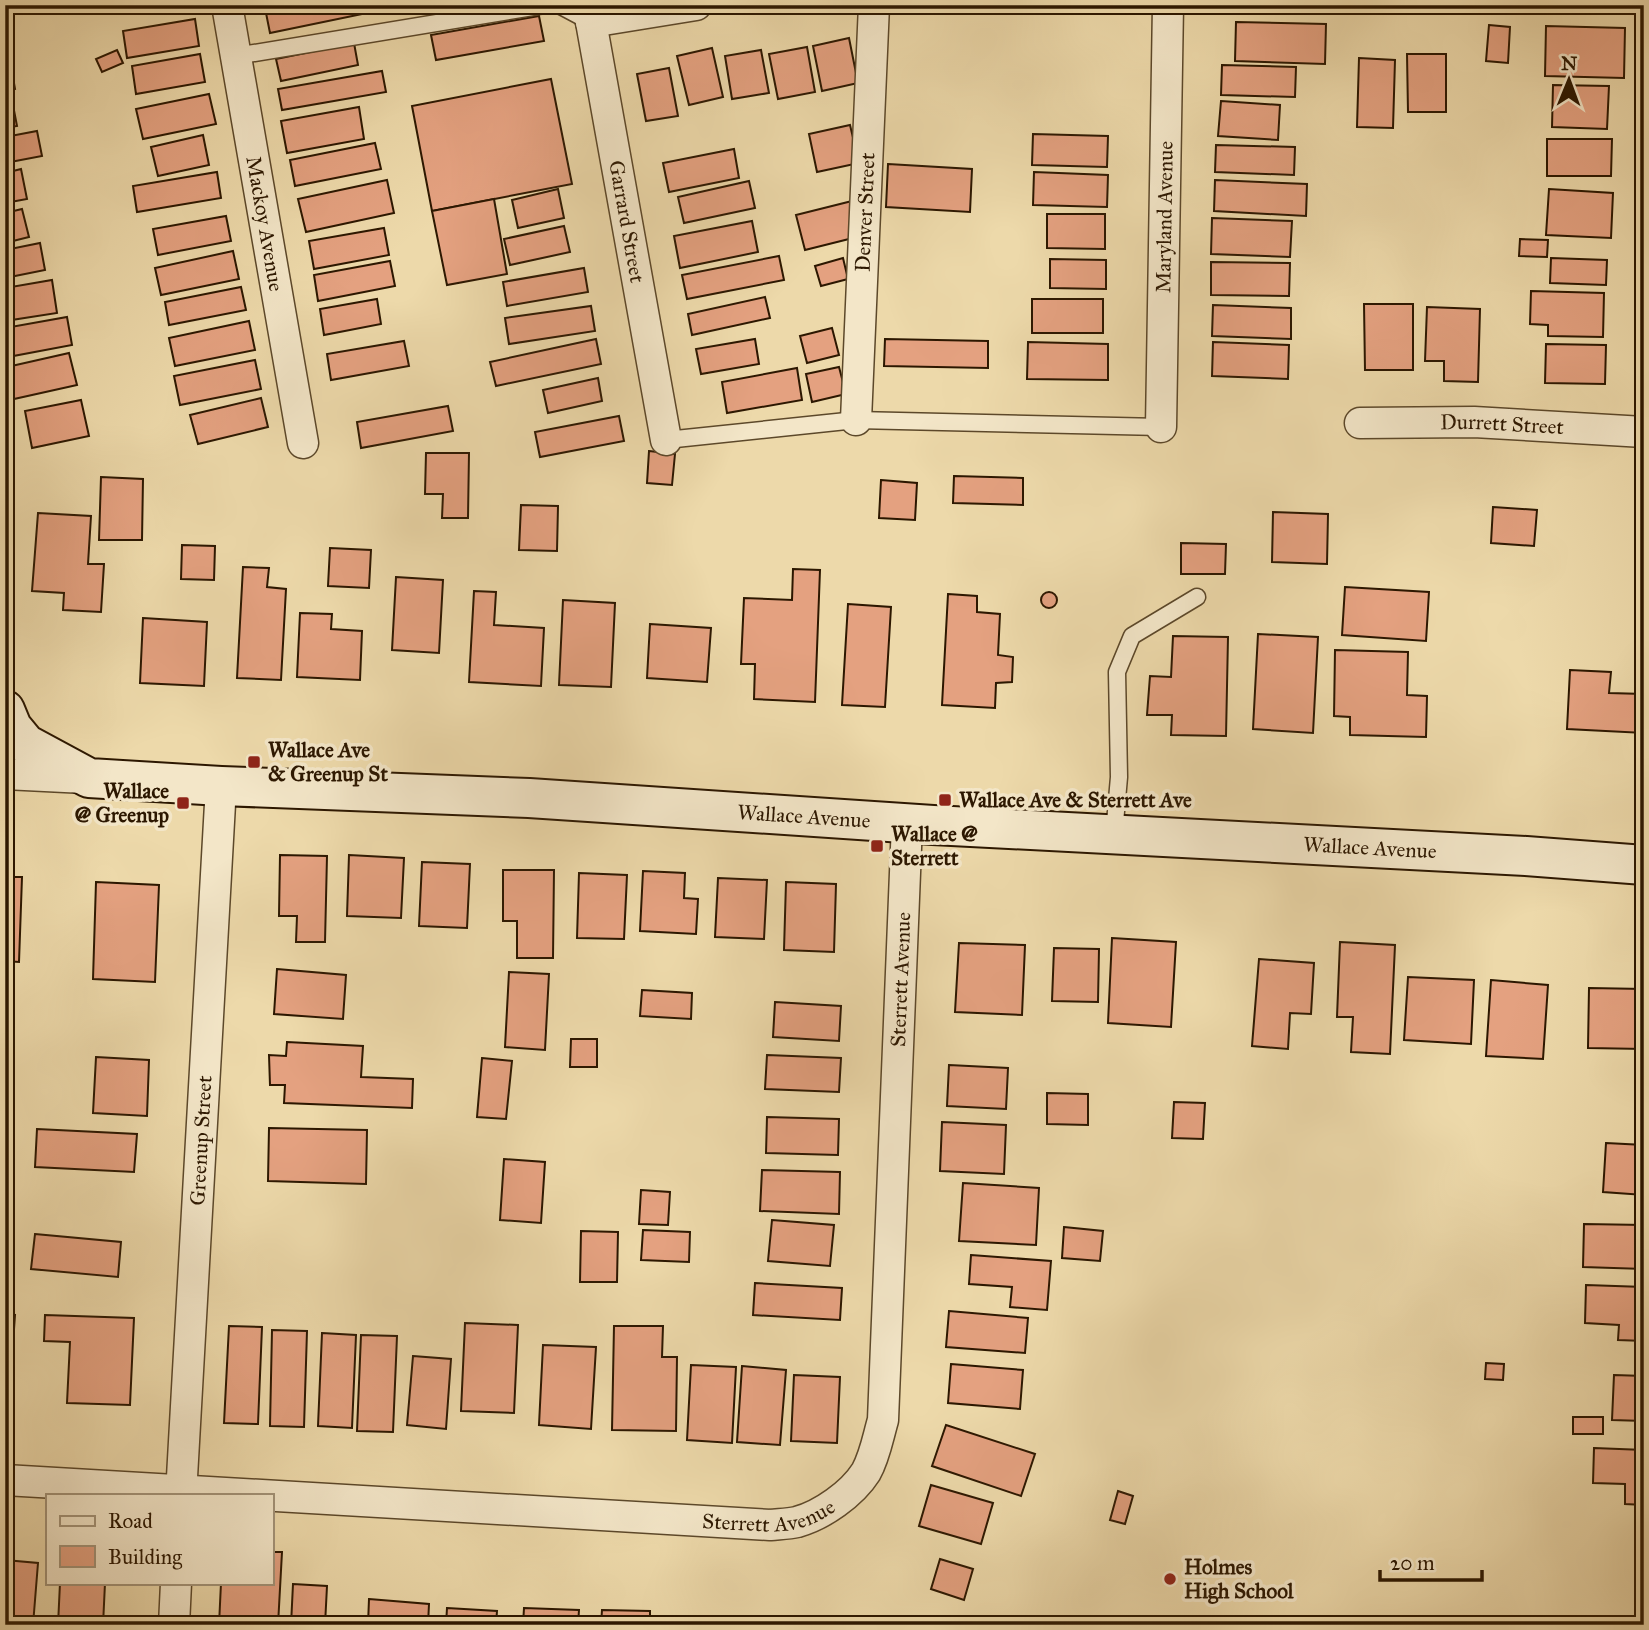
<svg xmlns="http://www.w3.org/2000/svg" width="1649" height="1630" font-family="'IM FELL Great Primer',serif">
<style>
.building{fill:#e4a180;stroke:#2c1700;stroke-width:2}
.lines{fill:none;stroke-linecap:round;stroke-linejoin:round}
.lane-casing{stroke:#5c482a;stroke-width:19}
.street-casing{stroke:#5c482a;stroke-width:33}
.secondary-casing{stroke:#2c1700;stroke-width:42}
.lane{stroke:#f3e6c8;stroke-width:16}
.street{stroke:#f3e6c8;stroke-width:30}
.secondary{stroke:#f3e6c8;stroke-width:38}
.poi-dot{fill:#8f2418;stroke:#f3e6c8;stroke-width:2.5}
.labels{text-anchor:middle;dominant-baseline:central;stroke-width:7;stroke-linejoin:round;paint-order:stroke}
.street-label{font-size:21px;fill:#2c1700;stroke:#f3e6c8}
.poi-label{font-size:21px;font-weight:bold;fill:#2c1700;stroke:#f3e6c8;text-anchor:start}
</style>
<rect width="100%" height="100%" fill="#edd9aa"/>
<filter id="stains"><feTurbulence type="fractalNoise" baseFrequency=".00286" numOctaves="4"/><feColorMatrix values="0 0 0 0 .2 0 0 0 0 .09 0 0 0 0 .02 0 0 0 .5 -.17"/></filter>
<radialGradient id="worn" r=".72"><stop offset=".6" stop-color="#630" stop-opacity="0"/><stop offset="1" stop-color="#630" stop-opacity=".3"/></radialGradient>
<!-- building -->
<g class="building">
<polygon points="303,5 365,5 367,13 270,33 266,13"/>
<polygon points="539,16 544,41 436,60 431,35"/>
<polygon points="195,19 199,46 127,58 123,31"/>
<polygon points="1236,22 1326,24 1325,64 1235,61"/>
<polygon points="1489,25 1510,27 1508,63 1486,61"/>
<polygon points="1546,26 1625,28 1624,78 1545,76"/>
<polygon points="849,38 858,83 822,91 813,46"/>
<polygon points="354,43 358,65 281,81 276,59"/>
<polygon points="807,47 815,92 778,99 769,54"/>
<polygon points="712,48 723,97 689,105 677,56"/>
<polygon points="117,50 123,63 102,72 96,59"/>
<polygon points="761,50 769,93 732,99 725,56"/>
<polygon points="9,54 15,89 5,91 5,55"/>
<polygon points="200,54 205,82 136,94 132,66"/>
<polygon points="1407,54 1446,54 1446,112 1408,112"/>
<polygon points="1359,58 1395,60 1393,128 1357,127"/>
<polygon points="1222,65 1296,67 1295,97 1221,95"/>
<polygon points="669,68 678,116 646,121 637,74"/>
<polygon points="382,71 386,92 282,110 278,89"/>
<polygon points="551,79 572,184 432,211 412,106"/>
<polygon points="1553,85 1609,86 1607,129 1552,127"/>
<polygon points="209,94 216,124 143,139 136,109"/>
<polygon points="12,100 17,126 5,128 5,101"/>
<polygon points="1221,101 1280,105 1278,140 1218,136"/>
<polygon points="359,107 364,139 287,153 281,121"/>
<polygon points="850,125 859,163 817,172 809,134"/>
<polygon points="37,131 42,156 5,163 5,137"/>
<polygon points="1033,134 1108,136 1107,167 1032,165"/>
<polygon points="203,135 209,165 158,176 151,147"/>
<polygon points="1547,139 1612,139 1611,176 1547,176"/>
<polygon points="375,143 381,169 295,186 290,160"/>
<polygon points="1216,145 1295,147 1294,175 1215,172"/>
<polygon points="734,149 739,178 669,192 663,163"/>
<polygon points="888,164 972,169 970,212 886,207"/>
<polygon points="21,169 27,199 5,203 5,173"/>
<polygon points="217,172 221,198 137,212 133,186"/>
<polygon points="1034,172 1108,175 1107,207 1033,205"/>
<polygon points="387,180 394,213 306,232 298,199"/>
<polygon points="1215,180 1307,184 1306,216 1214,211"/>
<polygon points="749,181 755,208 684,223 678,197"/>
<polygon points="558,189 564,218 518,228 512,200"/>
<polygon points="1549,189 1613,193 1611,238 1546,235"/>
<polygon points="494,199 507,274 447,285 432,211"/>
<polygon points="852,201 861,236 805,250 796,215"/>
<polygon points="22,209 29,237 5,243 5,213"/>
<polygon points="1047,214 1105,214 1105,249 1047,248"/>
<polygon points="226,216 231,241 158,255 153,229"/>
<polygon points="1212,218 1292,221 1290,257 1211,254"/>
<polygon points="752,221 758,252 680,268 674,236"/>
<polygon points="564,226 570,252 510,265 504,239"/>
<polygon points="384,228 389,255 314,269 309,241"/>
<polygon points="1520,239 1548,240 1547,257 1519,256"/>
<polygon points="40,243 45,270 5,278 5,250"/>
<polygon points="233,251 239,279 161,295 155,268"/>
<polygon points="779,256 784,280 687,299 682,275"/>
<polygon points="843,258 848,279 821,286 815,266"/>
<polygon points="1551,258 1607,260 1606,285 1550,283"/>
<polygon points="1050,259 1106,260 1106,289 1050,288"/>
<polygon points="390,261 395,286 318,301 314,275"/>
<polygon points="1211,262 1290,263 1289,296 1211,295"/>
<polygon points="584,268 588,292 507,306 503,282"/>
<polygon points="52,280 57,313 5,321 5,288"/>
<polygon points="241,287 246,310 169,325 165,302"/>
<polygon points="1531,291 1604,293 1603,337 1548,336 1548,325 1530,324"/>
<polygon points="765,297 770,318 692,335 688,314"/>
<polygon points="377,299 381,324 324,335 320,309"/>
<rect x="1032" y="299" width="71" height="34"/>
<polygon points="1364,304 1413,304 1413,370 1365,370"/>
<polygon points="1213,305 1291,308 1291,339 1212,336"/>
<polygon points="591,306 595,331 509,344 505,318"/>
<polygon points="1427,307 1480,309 1478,382 1444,381 1444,361 1425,361"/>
<polygon points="67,317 72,345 8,357 5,328"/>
<polygon points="249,321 255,350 175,366 169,338"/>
<polygon points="832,328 839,355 807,363 800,336"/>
<polygon points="596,339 601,364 496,386 490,362"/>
<polygon points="755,339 759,364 701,374 696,349"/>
<polygon points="885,339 988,341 988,368 884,366"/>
<polygon points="404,341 409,366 331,380 327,354"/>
<polygon points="1028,342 1108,344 1108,380 1027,379"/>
<polygon points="1213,342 1289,345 1288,379 1212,376"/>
<polygon points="1546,344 1606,345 1605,384 1545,383"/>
<polygon points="69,353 77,385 14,399 7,367"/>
<polygon points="255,360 261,389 180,405 174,376"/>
<polygon points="839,367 846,394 812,402 806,374"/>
<polygon points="797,368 802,400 727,413 722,382"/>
<polygon points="598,378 602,401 548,413 543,390"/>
<polygon points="261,398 268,427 198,444 190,415"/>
<polygon points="81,400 89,436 32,448 25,411"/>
<polygon points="448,406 453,431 361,448 357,422"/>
<polygon points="619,416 624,441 540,457 535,432"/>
<polygon points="649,451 675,454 672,485 647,483"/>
<polygon points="426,453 469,453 468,518 442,518 443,494 425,494"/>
<polygon points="954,476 1023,478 1023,505 953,503"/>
<polygon points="101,477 143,479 142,540 99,540"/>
<polygon points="881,480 917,483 915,520 879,518"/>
<polygon points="521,505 558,506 557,551 519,550"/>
<polygon points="1493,507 1537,510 1534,546 1491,543"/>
<polygon points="1273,512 1328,514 1327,564 1272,562"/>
<polygon points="38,513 91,516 88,564 104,564 101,612 63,610 64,593 32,591"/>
<polygon points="1181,543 1226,544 1225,574 1181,574"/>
<polygon points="182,545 215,546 214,580 181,579"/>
<polygon points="330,548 371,550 369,588 328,586"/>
<polygon points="243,567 269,568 267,587 286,589 281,680 237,678"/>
<polygon points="793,569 820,570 815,702 754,699 755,664 741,664 744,598 792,600"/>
<polygon points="396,577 443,580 439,653 392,650"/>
<polygon points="1345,587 1429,592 1426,641 1342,635"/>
<polygon points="474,591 496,592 494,625 544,628 541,686 469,682"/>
<circle cx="1049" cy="600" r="8"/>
<polygon points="948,594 977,596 977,612 1000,614 998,655 1013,657 1012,682 996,683 995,708 942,705"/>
<polygon points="563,600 615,603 611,687 559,685"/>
<polygon points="848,604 891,607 885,707 842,705"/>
<polygon points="300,613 332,614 331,629 362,631 360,680 297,677"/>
<polygon points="143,618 207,622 204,686 140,683"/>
<polygon points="650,624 711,628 707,682 647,678"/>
<polygon points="1258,634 1318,637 1313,733 1253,729"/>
<polygon points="1173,636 1228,637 1226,736 1171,735 1172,715 1147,715 1150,676 1171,677"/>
<polygon points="1335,650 1408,652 1407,695 1427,696 1426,737 1350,735 1350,717 1334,716"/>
<polygon points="1570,670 1611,672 1609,693 1644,694 1644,733 1567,729"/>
<polygon points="280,855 327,856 325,942 296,942 297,916 279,916"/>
<polygon points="349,855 404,858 401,918 347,916"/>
<polygon points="422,862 470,864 467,928 419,926"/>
<polygon points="503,870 554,870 553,958 517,958 517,921 503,921"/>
<polygon points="643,871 685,873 684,898 698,899 696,934 640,931"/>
<polygon points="579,873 627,875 624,939 577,938"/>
<polygon points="5,877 22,877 19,962 5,961"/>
<polygon points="718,878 767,880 764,939 715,937"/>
<polygon points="96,882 159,885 155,982 93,979"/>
<polygon points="786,882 836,884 834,952 784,950"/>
<polygon points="1112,938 1176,942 1171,1027 1108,1023"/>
<polygon points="1340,942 1395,945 1390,1054 1351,1052 1353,1017 1337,1017"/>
<polygon points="959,943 1025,945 1022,1015 955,1012"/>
<polygon points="1054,948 1099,949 1098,1002 1052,1001"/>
<polygon points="1259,959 1314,963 1311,1014 1290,1013 1288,1049 1252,1046"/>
<polygon points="277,969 346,975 343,1019 274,1014"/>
<polygon points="509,972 549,974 545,1050 505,1047"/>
<polygon points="1408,977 1474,980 1471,1044 1404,1040"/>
<polygon points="1491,980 1548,985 1543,1059 1486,1056"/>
<polygon points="1589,988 1644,989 1644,1049 1588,1048"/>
<polygon points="642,990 692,993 691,1019 640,1016"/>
<polygon points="775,1002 841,1006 839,1041 773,1037"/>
<polygon points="571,1039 597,1039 597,1067 570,1067"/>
<polygon points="287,1042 363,1046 361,1077 413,1079 412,1108 284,1103 285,1085 270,1085 269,1055 286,1056"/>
<polygon points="767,1055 841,1058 839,1092 765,1089"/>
<polygon points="96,1057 149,1060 147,1116 93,1113"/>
<polygon points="482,1058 512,1061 506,1119 477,1117"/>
<polygon points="5,1061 10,1061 8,1108 5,1108"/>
<polygon points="949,1065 1008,1068 1006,1109 947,1106"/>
<polygon points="1047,1093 1088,1094 1088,1125 1047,1124"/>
<polygon points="1174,1102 1205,1103 1203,1139 1172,1138"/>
<polygon points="767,1117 839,1119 838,1155 766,1153"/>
<polygon points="942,1122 1006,1125 1004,1174 940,1171"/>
<polygon points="269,1128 367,1130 366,1184 268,1181"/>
<polygon points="37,1129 137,1134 134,1172 35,1167"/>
<polygon points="1606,1143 1644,1145 1644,1195 1603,1192"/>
<polygon points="504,1159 545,1162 541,1223 500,1220"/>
<polygon points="762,1170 840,1172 839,1214 760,1211"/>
<polygon points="963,1183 1039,1188 1036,1245 959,1241"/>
<polygon points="641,1190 670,1192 668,1225 639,1224"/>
<polygon points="772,1220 834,1225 830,1266 768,1261"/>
<polygon points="1584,1224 1644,1225 1644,1269 1583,1267"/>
<polygon points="1064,1227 1103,1231 1100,1261 1062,1258"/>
<polygon points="643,1230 690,1232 689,1262 641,1260"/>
<polygon points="581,1231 618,1232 617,1282 580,1282"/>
<polygon points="35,1234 121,1242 118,1277 31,1269"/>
<polygon points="971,1255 1051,1261 1047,1310 1010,1307 1012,1287 969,1284"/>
<polygon points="755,1283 842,1288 840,1320 753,1315"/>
<polygon points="1586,1285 1644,1287 1644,1341 1618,1340 1619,1325 1585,1323"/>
<polygon points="949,1311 1028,1318 1025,1353 946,1347"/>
<polygon points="5,1314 15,1315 10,1386 5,1385"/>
<polygon points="45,1315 134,1318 130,1405 67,1403 70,1342 44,1341"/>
<polygon points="465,1323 518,1325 514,1413 461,1411"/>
<polygon points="229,1326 262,1327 258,1424 224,1423"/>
<polygon points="614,1326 663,1326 662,1357 677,1357 676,1431 612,1430"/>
<polygon points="272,1330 307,1331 304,1427 270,1426"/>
<polygon points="322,1333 356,1335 352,1428 318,1426"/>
<polygon points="361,1335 397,1336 393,1432 357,1431"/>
<polygon points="543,1345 596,1347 591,1429 539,1425"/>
<polygon points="413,1356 451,1359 446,1429 407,1425"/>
<polygon points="1486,1363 1504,1364 1503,1380 1485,1379"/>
<polygon points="951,1364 1023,1370 1020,1409 948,1403"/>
<polygon points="691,1365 736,1367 732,1443 687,1440"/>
<polygon points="742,1366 786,1370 780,1445 737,1442"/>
<polygon points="794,1375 840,1377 837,1443 791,1441"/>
<polygon points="1614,1375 1644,1376 1644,1421 1612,1420"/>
<rect x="1573" y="1417" width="30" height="17"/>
<polygon points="946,1425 1035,1454 1021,1496 932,1466"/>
<polygon points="1594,1448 1644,1450 1644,1505 1625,1504 1625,1484 1593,1483"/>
<polygon points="931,1485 993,1503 981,1544 919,1526"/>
<polygon points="1118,1491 1133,1496 1125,1524 1110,1520"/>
<polygon points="271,1552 282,1552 278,1625 219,1625 221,1583 271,1583"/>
<polygon points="940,1559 973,1569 964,1600 931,1589"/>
<polygon points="5,1560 38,1563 33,1625 5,1625"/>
<polygon points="60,1583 105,1583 103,1625 58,1625"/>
<polygon points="293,1584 327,1586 325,1625 291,1625"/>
<polygon points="369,1599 429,1604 428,1625 368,1625"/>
<polygon points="447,1608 497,1611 496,1625 446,1625"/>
<polygon points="524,1608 579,1610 578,1625 523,1625"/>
<polygon points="602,1610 650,1611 650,1625 601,1625"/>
</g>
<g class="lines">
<!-- lane casing -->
<g class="lane-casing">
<g id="lane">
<polyline points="559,5 591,22"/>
<polyline points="236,56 545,5"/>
<polyline points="666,440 856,420 1161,427"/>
<polyline points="1114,834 1119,777 1117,672 1132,636 1197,597"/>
</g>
</g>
<!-- street casing -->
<g class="street-casing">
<g id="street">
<path id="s1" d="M227,5L303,443"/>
<path id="s2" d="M588,5L666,440"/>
<polyline points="591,22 696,5"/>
<path id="s3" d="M856,420L874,5"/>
<path id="s4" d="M1360,423L1474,422L1644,432"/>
<path id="s5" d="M1161,427L1168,5"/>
<polyline points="5,774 85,778"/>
<path id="s6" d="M5,1480L770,1525C779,1524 788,1524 797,1522C822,1515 852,1494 866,1472C875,1456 878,1437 883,1420L907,823"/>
<path id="s7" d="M181,1495L221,786"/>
<polyline points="174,1625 176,1583"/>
</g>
</g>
<!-- secondary casing -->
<g class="secondary-casing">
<g id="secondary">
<path id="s8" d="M5,710L12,727L26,744L89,778L221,786L529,798L933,825L1526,856L1644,865"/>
</g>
</g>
<!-- lane -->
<use href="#lane" class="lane"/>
<!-- street -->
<use href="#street" class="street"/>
<!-- secondary -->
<use href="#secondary" class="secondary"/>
</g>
<!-- markers -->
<g class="poi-dot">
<rect x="247" y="755" width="14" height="14" rx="3.5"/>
<rect x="938" y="793" width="14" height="14" rx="3.5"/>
<rect x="176" y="796" width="14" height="14" rx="3.5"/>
<rect x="870" y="839" width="14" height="14" rx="3.5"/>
<circle cx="1170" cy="1579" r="7"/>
</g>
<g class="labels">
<!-- street labels -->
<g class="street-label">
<text stroke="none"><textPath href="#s3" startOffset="208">Denver Street</textPath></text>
<text stroke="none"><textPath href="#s5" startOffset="210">Maryland Avenue</textPath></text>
<text stroke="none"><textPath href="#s2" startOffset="220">Garrard Street</textPath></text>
<text stroke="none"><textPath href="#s1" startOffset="222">Mackoy Avenue</textPath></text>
<text stroke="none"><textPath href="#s4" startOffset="142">Durrett Street</textPath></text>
<text stroke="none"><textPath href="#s8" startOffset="828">Wallace Avenue</textPath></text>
<text stroke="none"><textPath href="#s8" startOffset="1395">Wallace Avenue</textPath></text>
<text stroke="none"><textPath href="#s6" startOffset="1376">Sterrett Avenue</textPath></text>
<text stroke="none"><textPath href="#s7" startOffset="355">Greenup Street</textPath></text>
<text stroke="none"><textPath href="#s6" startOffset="766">Sterrett Avenue</textPath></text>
</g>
<!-- poi labels -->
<g class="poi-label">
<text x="268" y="750">Wallace Ave<tspan x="268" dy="24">&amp; Greenup St</tspan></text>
<text x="169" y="791" text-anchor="end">Wallace<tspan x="169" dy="24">@ Greenup</tspan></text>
<text x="959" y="800">Wallace Ave &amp; Sterrett Ave</text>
<text x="891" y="834">Wallace @<tspan x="891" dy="24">Sterrett</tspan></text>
<text x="1184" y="1567">Holmes<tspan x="1184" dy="24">High School</tspan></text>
</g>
</g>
<!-- margin -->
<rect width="1649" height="1630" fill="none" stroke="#edd9aa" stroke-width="28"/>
<rect x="7" y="7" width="1635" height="1616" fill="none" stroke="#2c1700" stroke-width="3.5"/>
<rect x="14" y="14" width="1621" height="1602" fill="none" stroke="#2c1700" stroke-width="2"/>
<!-- legend -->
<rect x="46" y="1494" width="228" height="91" fill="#f3e6c8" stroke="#a39378" stroke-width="2"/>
<rect x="60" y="1516" width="35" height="10" fill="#f3e6c8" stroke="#a39378" stroke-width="2"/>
<text x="108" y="1528" font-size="21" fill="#2c1700">Road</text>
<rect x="60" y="1546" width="35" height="21" fill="#e4a180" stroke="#a39378" stroke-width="2"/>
<text x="108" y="1564" font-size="21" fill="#2c1700">Building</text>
<!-- north arrow -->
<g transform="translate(1569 80) rotate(1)" stroke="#f3e6c8" stroke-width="5" paint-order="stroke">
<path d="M0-5L12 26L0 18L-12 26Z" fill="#2c1700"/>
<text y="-10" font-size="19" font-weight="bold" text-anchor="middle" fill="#2c1700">N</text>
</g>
<!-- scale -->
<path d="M1380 1570v10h102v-10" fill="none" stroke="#2c1700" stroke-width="3.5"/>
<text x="1390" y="1570" font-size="21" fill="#2c1700" stroke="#f3e6c8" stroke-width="5" paint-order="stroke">20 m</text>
<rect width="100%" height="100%" filter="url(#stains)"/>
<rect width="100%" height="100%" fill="url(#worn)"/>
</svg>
